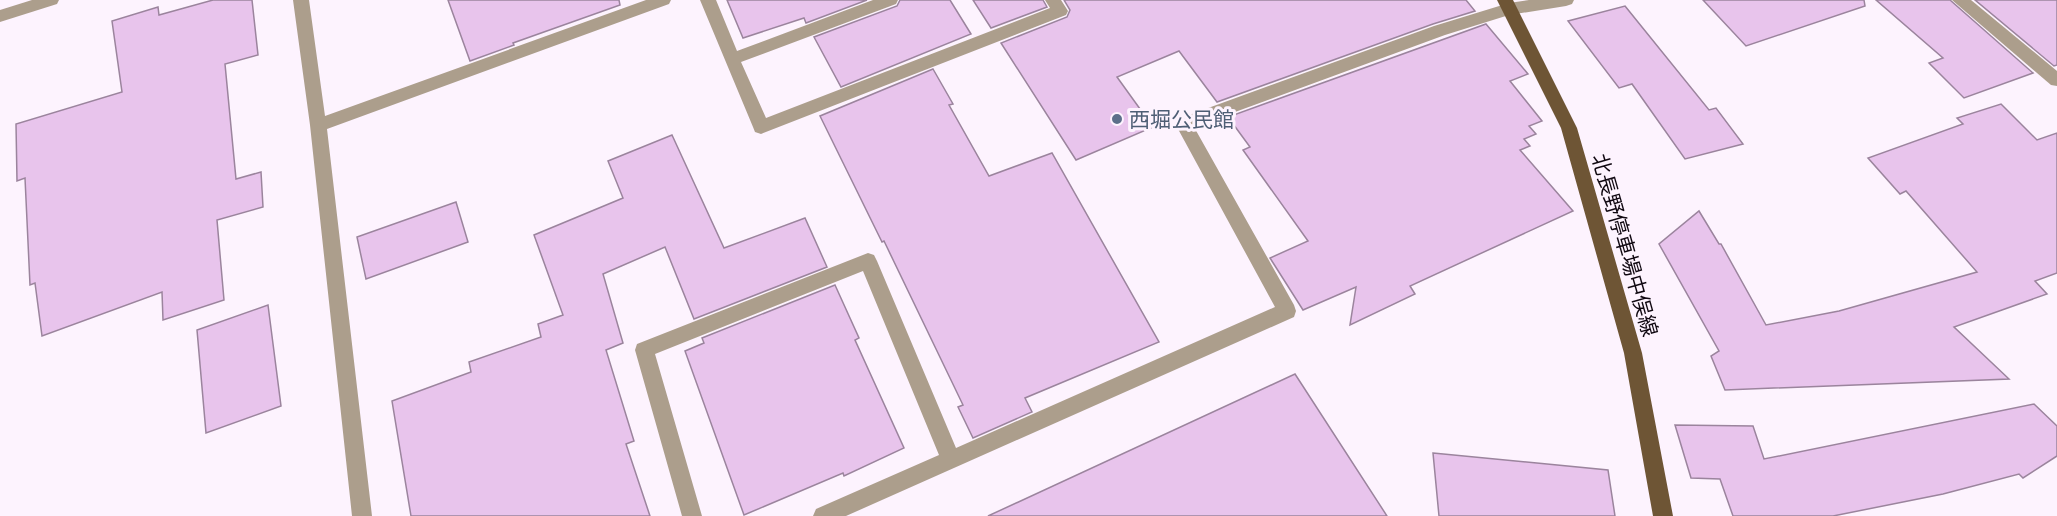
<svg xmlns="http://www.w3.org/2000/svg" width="2057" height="516" font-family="'Archivo Narrow','Noto Sans JP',sans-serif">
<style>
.building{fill:#e8c4ec;stroke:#9b849d;stroke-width:1.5}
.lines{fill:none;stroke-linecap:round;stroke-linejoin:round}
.minor{fill:#ac9e8c;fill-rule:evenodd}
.major{fill:#6e5535;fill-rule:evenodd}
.service-dot{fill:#5c6f8a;stroke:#fdf3fe;stroke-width:2}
.labels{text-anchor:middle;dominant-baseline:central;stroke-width:6;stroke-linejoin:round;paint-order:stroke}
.service-label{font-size:21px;fill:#4e5e75;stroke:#fdf3fe;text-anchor:start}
.street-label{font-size:21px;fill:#100811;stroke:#fdf3fe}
</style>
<rect width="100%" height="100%" fill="#fdf3fe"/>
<!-- building -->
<g class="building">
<polygon points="213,0 252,0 258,55 225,64 236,179 261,172 263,207 217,220 224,300 163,320 162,292 42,336 35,283 30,285 25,178 17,181 16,124 122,92 112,21 158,7 159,15"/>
<polygon points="448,0 619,0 620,5 513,43 514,45 470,61"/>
<polygon points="727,0 867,0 806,23 804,18 743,38"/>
<polygon points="900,0 950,0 971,34 841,87 814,37 897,6"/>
<polygon points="973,0 1043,0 1047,7 991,28"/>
<polygon points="1064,0 1466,0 1475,11 1433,24 1217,102 1179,51 1117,77 1153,127 1076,160 1001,43 1067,17 1070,10"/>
<polygon points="1703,0 1864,0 1865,6 1746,46"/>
<polygon points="1876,0 1950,0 2033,73 1964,98 1929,63 1943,58"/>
<polygon points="1975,0 2057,0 2057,65 2054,66"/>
<polygon points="1625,6 1709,110 1716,108 1743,144 1685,159 1632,84 1619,88 1568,21"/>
<polygon points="1486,24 1528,74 1510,81 1542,121 1529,126 1536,134 1524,139 1530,146 1520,150 1573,211 1410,286 1415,294 1350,325 1356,287 1303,310 1270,258 1308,241 1243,150 1250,147 1228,117"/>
<polygon points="933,69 953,104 949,105 989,176 1052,153 1159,342 1025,398 1032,412 973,438 958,407 963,405 884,241 882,242 820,116"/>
<polygon points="2001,104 2037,140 2057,133 2057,273 2035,281 2047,294 1954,327 2009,379 1725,390 1711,356 1719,351 1659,244 1699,211 1719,244 1721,244 1766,325 1839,311 1977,272 1906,191 1900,194 1868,158 1963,124 1957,118"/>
<polygon points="672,135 724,248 805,218 827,267 694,319 665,247 603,274 623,343 606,350 634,441 626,444 650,516 411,516 392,401 471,372 469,362 541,337 538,324 563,315 534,235 623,198 608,161"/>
<polygon points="456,202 468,242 366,279 357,237"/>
<polygon points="835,285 859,338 855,340 904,448 844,476 843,473 744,515 685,351 704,343 702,338"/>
<polygon points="268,305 281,406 206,433 197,330"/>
<polygon points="1295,374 1387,516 988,516"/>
<polygon points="2034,404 2057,426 2057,456 2023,478 2019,474 1943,494 1833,516 1733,516 1720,479 1691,478 1675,425 1753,426 1764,459"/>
<polygon points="1433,453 1608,470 1615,516 1439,516"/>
</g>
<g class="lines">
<!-- minor -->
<g class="minor">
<polygon points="32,0 59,0 57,4 0,22 0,10"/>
<polygon points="293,0 309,0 325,116 646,0 671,0 669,4 327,129 372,516 352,516 310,125"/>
<polygon points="700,0 716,0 737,51 873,0 898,0 896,4 741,62 766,118 1050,8 1045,0 1061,0 1068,11 1066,15 761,134 755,132 753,127"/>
<polygon points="1529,0 1574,0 1572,4 1566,6 1509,15 1445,35 1194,127 1294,305 1296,311 1294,317 846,516 813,516 816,509 939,455 863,271 655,354 702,516 682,516 635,350 637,344 868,253 874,255 877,261 956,448 1275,307 1178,129 1176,124 1178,119 1434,26 1509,3"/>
<polygon points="1952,0 1971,0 2057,71 2057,86 2051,85"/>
</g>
<!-- major -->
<polygon class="major" points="1497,0 1513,0 1577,128 1642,353 1673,516 1653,516 1624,353 1561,128"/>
</g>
<!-- markers -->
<circle class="service-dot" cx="1117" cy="119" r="6"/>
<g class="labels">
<!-- service labels -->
<g class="service-label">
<text x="1129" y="119">西堀公民館</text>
</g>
<!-- street labels -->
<g class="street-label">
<text transform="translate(1625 245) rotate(74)">北長野停車場中俣線</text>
</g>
</g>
</svg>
